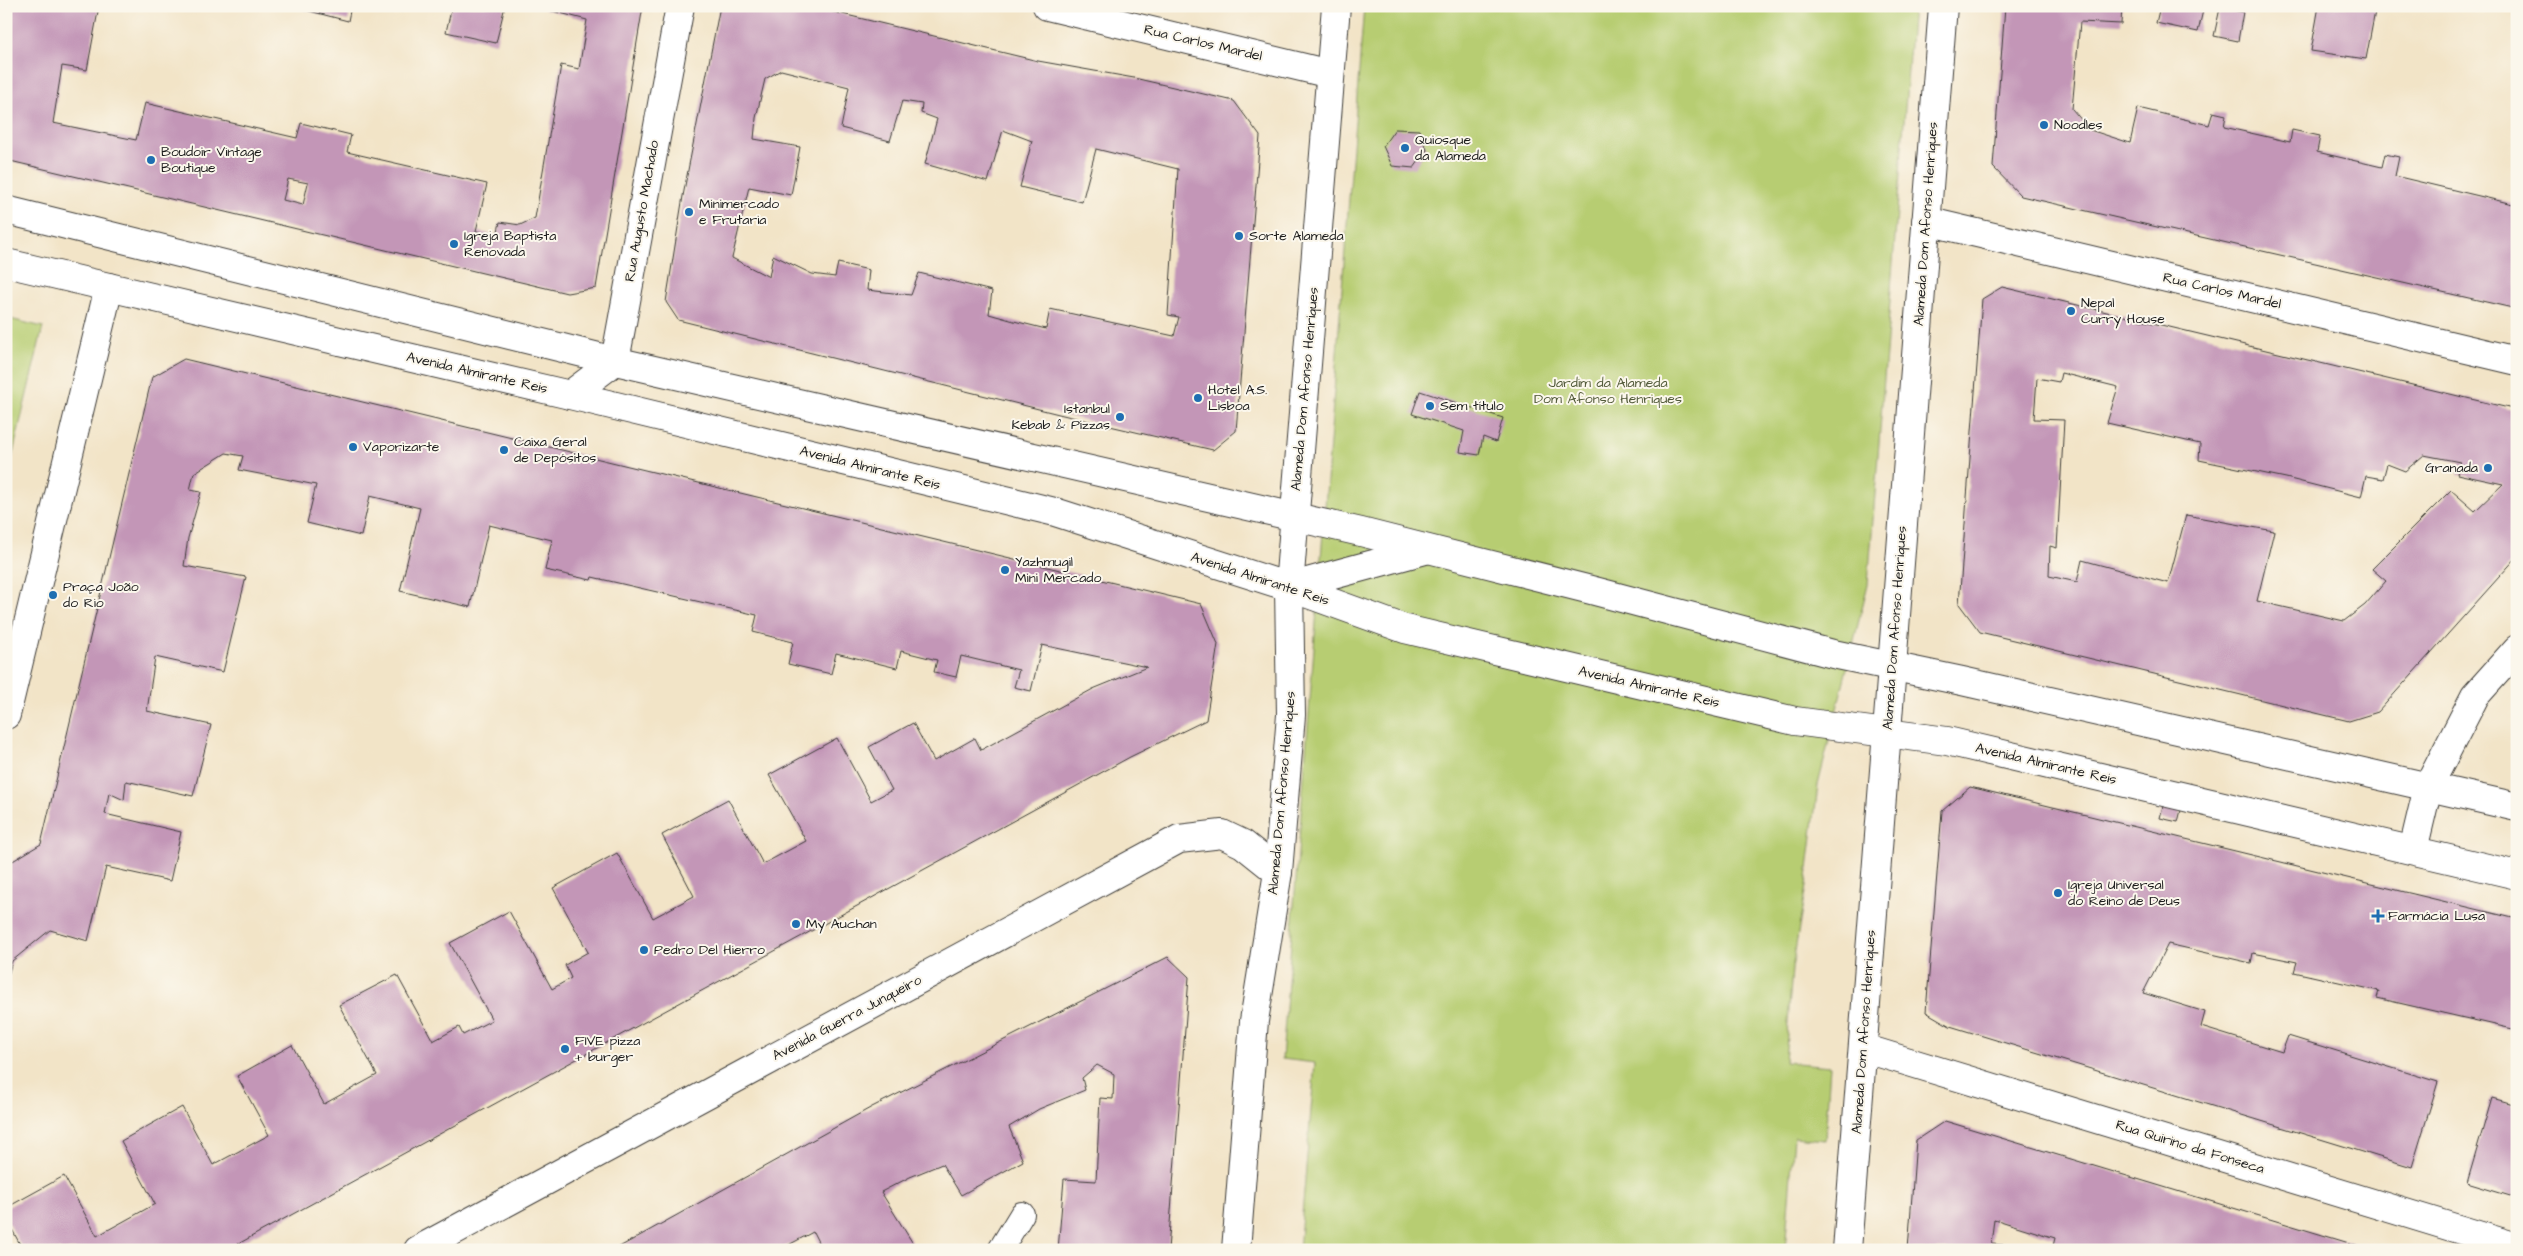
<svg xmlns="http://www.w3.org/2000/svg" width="2523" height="1256" font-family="'Architects Daughter',sans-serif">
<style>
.green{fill:#b7cd72;stroke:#6a7447}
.building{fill:#c396b7;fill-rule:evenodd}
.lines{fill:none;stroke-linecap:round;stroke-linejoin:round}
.lane-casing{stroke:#3c3a36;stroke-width:26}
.street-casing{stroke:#3c3a36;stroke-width:30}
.secondary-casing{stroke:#3c3a36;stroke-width:30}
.primary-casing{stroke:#3c3a36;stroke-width:30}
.lane{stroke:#fff;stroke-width:24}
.street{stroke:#fff;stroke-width:28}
.secondary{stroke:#fff;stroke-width:28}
.primary{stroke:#fff;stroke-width:28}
.poi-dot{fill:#1f6fb2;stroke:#fbf7ec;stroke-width:2}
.labels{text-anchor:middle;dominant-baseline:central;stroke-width:4;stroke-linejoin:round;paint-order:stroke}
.street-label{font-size:14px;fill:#1c1c1c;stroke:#fbf7ec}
.poi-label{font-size:14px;fill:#1c1c1c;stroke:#fbf7ec;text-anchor:start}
.park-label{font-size:14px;fill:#525a3a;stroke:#fbf7ec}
</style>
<rect width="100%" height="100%" fill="#fbf7ec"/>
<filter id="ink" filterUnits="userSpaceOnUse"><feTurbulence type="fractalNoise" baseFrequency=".02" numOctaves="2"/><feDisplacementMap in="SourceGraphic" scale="10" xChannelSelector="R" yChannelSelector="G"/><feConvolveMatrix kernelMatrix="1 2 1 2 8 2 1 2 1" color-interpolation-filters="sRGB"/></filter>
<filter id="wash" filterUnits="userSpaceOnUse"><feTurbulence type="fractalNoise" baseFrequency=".0096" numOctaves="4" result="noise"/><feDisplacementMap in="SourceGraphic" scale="20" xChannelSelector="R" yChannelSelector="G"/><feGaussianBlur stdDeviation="1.12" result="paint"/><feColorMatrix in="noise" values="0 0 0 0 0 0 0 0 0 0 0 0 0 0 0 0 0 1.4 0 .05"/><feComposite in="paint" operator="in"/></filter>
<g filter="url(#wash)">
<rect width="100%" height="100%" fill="#f2e4c7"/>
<!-- green -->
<g class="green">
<polygon points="1364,6 1913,6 1868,584 1818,785 1806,886 1792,969 1785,1062 1830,1066 1825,1140 1794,1137 1785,1250 1299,1250 1315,1063 1282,1059"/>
<polygon points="6,318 43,327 6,482"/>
</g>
<g id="blocks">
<!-- building -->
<g class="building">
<path d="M7,6H99L87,70L62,66L53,123L136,140L145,103L297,138L301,123L351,135L347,152L487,184L476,231L497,236L500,222L520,225L535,218L561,65L579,69L587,20L533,6H643L596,288L567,293L6,160ZM288,179L308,183L303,205L283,200Z"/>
<polygon points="290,6 351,6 348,21"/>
<polygon points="452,6 505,6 496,43 446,32"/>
<path d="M720,6H809L1038,61L1134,78L1234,101L1260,136L1236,431L1213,450L1067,416L678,320L666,302L683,196ZM781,70L849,87L841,128L890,141L902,101L922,104L921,113L937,119L925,164L988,182L1003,130L1032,141L1020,187L1082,202L1096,149L1178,169L1168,315L1179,317L1174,336L1050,309L1046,329L1014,321L989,314L992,291L919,273L911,295L867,290L869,270L838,263L835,277L812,274L773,255L769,277L732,258L749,187L791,195L800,147L754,139L756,118L765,79Z"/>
<polygon points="2005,6 2122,6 2121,24 2080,22 2072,109 2090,130 2130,143 2138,108 2209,125 2213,112 2226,115 2224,127 2290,142 2292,130 2320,136 2317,152 2382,167 2385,154 2399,157 2395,176 2517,205 2517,309 2021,196 1993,167"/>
<polygon points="2160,6 2204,6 2198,32 2156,23"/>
<polygon points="2319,6 2376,6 2366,59 2311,51"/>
<polygon points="2220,8 2243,12 2238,41 2214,36"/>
<polygon points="1395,129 1419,130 1427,150 1414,168 1392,166 1383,146"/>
<path d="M2002,287L2517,410V557L2378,712L2349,721L1980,632L1959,604L1982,299ZM2061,373L2118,387L2107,423L2200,444L2199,460L2286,478L2361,497L2366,476L2383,479L2387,464L2405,471L2424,455L2460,462L2457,474L2503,484L2475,511L2451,490L2372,569L2386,581L2365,605L2344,621L2257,601L2274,531L2186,515L2168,583L2082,560L2077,582L2049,576L2050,546L2057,548L2064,420L2034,419L2037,378L2059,382Z"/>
<polygon points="184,359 1201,604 1218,644 1206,720 1130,757 227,1250 23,1250 6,1218 6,1208 64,1176 97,1236 155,1204 121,1141 182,1107 213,1165 269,1135 237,1076 292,1045 324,1104 377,1075 339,1005 397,975 433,1041 459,1027 463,1035 492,1020 450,943 509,911 552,989 571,978 565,965 588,952 553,888 617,853 653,918 694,896 662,835 728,799 763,864 806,841 769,775 837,738 871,801 892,790 869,747 913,723 934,761 975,738 981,750 1093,689 1147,667 1042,645 1031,691 1014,687 1019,670 961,656 956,677 934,672 937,660 901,651 897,668 836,653 831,674 788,664 793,642 753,632 757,615 592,577 591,580 545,570 552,540 489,525 470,607 400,591 420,508 370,496 361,536 307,523 316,485 239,470 243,456 226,453 194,473 190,490 201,492 188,538 184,566 246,577 223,672 155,657 147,711 211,725 193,796 126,781 124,800 109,793 105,814 181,832 170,881 106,867 88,941 50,930 12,961 6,984 6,865 41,844 152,377"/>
<polygon points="1420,391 1503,418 1496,442 1483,437 1479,455 1460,452 1464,431 1412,414"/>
<polygon points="1970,787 2517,919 2517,1030 2377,998 2379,991 2294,972 2297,962 2253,953 2251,963 2168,944 2143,993 2205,1012 2201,1027 2282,1052 2288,1036 2438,1082 2412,1167 1950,1026 1926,1012 1942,811"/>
<polygon points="2163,806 2181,810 2178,822 2160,818"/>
<polygon points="1168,957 1189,977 1168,1250 1058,1250 1064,1179 1096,1181 1100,1098 1113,1099 1114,1074 1097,1065 1082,1078 1085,1090 1039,1109 1009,1127 1023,1161 961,1195 942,1164 910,1177 881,1192 917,1250 822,1250 813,1232 779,1250 614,1250 872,1107"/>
<polygon points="2492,1098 2517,1105 2517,1198 2467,1183"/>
<polygon points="1945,1121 2359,1246 2368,1250 2052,1250 2055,1238 1994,1219 1991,1244 2005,1245 2004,1250 1908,1250 1916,1140"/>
</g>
</g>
</g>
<g filter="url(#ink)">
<use href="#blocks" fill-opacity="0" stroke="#3c3a36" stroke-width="1"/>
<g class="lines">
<!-- lane casing -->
<g class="lane-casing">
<polyline id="lane" points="1000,1250 1022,1214"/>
</g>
<!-- street casing -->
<g class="street-casing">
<g id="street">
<polyline points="1047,6 1330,74"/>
<polyline points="1926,221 2517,361"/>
<polyline points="570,395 615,361 680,6"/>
<polyline points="6,715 109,287"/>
<polyline points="2428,787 2475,696 2517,649"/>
<polyline points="1863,1048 2517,1247"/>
<polyline points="418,1250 1179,839 1222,834 1243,844 1278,872"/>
</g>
</g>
<!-- secondary casing -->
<g class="secondary-casing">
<g id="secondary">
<polyline points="1236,1250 1254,1021 1278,872 1291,715 1289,587 1336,6"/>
<polyline points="1847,1250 1943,6"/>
</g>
</g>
<!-- primary casing -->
<g class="primary-casing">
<g id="primary">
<polyline points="6,210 615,361 1361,532 1591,590 1833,654 1962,681 2517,807"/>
<polyline points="6,263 570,395 1055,512 1289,587 1405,629 1795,721 1947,741 2517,875"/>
<polyline points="1289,587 1425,550"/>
<polyline points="2413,850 2428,787"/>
</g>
</g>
<!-- lane -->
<use href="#lane" class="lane"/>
<!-- street -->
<use href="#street" class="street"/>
<!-- secondary -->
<use href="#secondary" class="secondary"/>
<!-- primary -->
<use href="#primary" class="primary"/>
</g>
</g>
<!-- markers -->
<g class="poi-dot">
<circle cx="2044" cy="125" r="5"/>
<circle cx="1405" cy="148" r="5"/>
<circle cx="151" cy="160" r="5"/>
<circle cx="689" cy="212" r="5"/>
<circle cx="1239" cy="236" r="5"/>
<circle cx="454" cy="244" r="5"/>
<circle cx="2071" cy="311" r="5"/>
<circle cx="1198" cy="398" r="5"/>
<circle cx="1430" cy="406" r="5"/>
<circle cx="1120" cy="417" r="5"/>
<circle cx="353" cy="447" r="5"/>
<circle cx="504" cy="450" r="5"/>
<circle cx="2488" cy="468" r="5"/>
<circle cx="1005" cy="570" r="5"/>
<circle cx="53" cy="595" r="5"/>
<circle cx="2058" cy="893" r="5"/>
<path d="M2375.5 908.5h5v5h5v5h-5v5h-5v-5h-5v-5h5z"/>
<circle cx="796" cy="924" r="5"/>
<circle cx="644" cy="950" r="5"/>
<circle cx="565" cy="1049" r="5"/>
</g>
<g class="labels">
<!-- street labels -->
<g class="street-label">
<text transform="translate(1203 43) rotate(13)">Rua Carlos Mardel</text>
<text transform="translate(642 211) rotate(-80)">Rua Augusto Machado</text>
<text transform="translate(1926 224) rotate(-86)">Alameda Dom Afonso Henriques</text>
<text transform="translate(2222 291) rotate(13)">Rua Carlos Mardel</text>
<text transform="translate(477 373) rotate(13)">Avenida Almirante Reis</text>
<text transform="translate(1305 389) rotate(-85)">Alameda Dom Afonso Henriques</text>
<text transform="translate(870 468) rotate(14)">Avenida Almirante Reis</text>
<text transform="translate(1260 579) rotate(18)">Avenida Almirante Reis</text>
<text transform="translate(1895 628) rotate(-86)">Alameda Dom Afonso Henriques</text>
<text transform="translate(1649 687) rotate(13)">Avenida Almirante Reis</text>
<text transform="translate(2046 764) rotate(13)">Avenida Almirante Reis</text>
<text transform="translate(1282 793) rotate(-85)">Alameda Dom Afonso Henriques</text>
<text transform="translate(847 1018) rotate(-28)">Avenida Guerra Junqueiro</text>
<text transform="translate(1864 1032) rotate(-86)">Alameda Dom Afonso Henriques</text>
<text transform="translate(2190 1147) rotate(17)">Rua Quirino da Fonseca</text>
</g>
<!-- poi labels -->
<g class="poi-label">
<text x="2054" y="125">Noodles</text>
<text x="1415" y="140">Quiosque<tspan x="1415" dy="16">da Alameda</tspan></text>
<text x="161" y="152">Boudoir Vintage<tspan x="161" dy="16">Boutique</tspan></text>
<text x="699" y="204">Minimercado<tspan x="699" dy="16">e Frutaria</tspan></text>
<text x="464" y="236">Igreja Baptista<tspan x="464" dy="16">Renovada</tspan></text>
<text x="1249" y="236">Sorte Alameda</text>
<text x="2081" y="303">Nepal<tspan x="2081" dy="16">Curry House</tspan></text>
<text x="1208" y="390">Hotel A.S.<tspan x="1208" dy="16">Lisboa</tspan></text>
<text x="1440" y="406">Sem título</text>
<text x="1110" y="409" text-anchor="end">Istanbul<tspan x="1110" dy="16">Kebab &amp; Pizzas</tspan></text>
<text x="514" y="442">Caixa Geral<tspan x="514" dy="16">de Depósitos</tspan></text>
<text x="363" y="447">Vaporizarte</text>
<text x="2478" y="468" text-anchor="end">Granada</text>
<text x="1015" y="562">Yazhmugil<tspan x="1015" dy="16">Mini Mercado</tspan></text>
<text x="63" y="587">Praça João<tspan x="63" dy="16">do Rio</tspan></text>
<text x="2068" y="885">Igreja Universal<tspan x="2068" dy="16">do Reino de Deus</tspan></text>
<text x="2388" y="916">Farmácia Lusa</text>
<text x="806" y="924">My Auchan</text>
<text x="654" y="950">Pedro Del Hierro</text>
<text x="575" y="1041">FIVE pizza<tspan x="575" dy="16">+ burger</tspan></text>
</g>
<!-- park labels -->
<g class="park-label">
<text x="1608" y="383">Jardim da Alameda<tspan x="1608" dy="16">Dom Afonso Henriques</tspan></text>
</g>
</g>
<!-- margin -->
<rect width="2523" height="1256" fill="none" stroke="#fbf7ec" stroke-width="25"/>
</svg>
